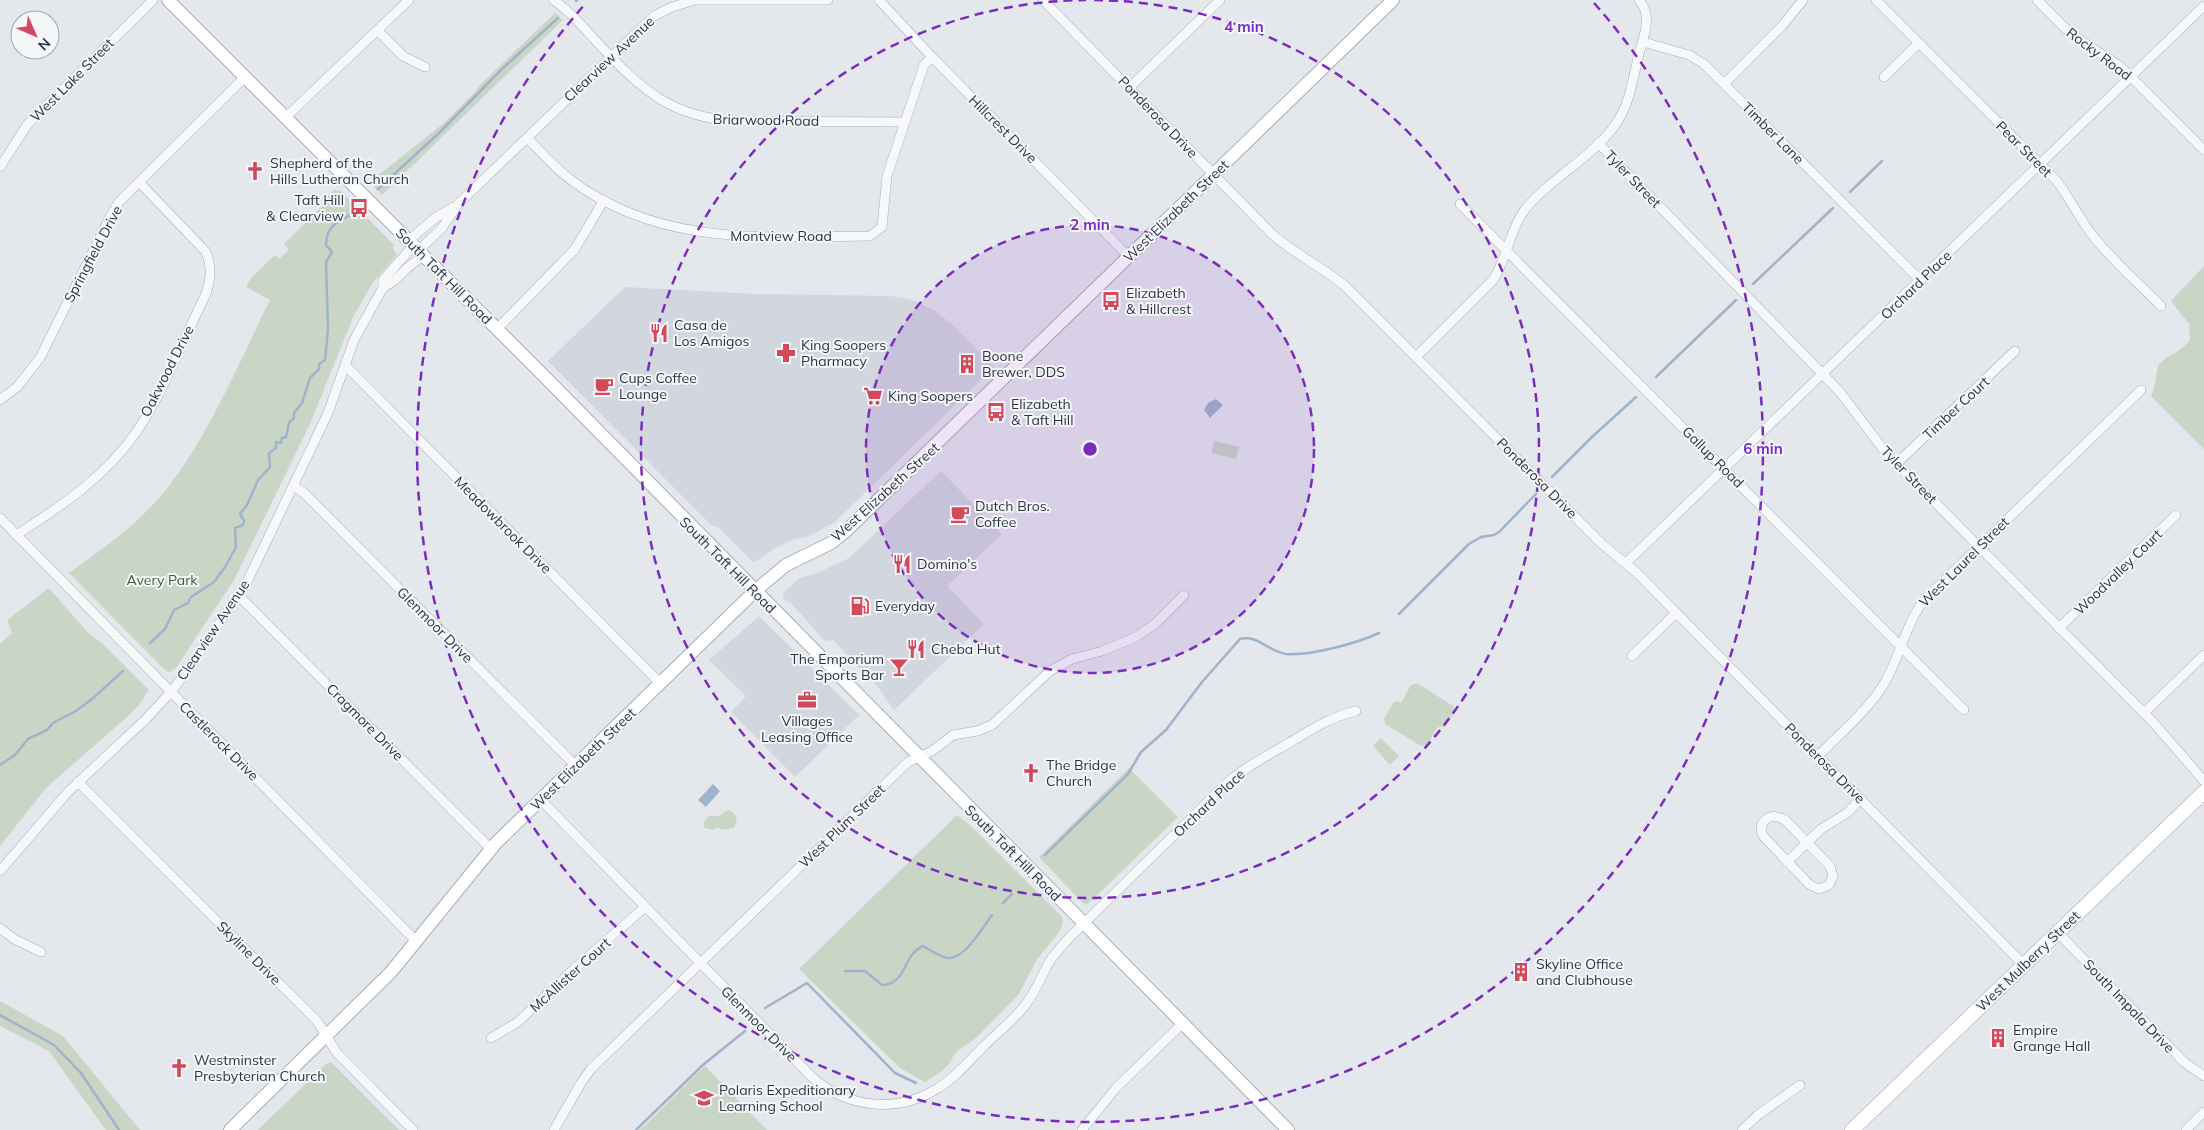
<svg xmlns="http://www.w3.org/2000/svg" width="2204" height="1130" font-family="Mulish,sans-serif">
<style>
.built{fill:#d2d6de}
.green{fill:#c9d6c5}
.water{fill:#9fb4cc}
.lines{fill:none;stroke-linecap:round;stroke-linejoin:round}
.stream{stroke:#9fb4cc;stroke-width:2.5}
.minor-casing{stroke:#a9aeb7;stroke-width:10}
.secondary-casing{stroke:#a9aeb7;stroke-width:14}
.primary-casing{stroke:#a3abb8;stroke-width:15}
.minor{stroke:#f7f8fa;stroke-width:9}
.secondary{stroke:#fff;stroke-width:12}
.primary{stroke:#fff;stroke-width:14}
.ring{fill:none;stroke:#7b2cbf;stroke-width:2.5;stroke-dasharray:9 6}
.labels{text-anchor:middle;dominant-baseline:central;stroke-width:4;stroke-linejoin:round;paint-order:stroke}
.street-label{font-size:14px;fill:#2b3445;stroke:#f4f6f9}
.poi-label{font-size:14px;fill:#2b3445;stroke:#f4f6f9;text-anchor:start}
.park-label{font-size:14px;fill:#3f6138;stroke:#f4f6f9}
.centre{fill:#7b2cbf;stroke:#f4f6f9;stroke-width:2.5}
.ring-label{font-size:15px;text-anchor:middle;font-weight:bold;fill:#7b2cbf;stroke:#f4f6f9;stroke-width:4;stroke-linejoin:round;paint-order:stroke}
</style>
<rect width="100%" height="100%" fill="#e4e7ec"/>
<!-- built -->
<g class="built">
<polygon points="625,287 754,294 890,296 910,299 932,309 953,325 994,367 835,522 807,537 794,539 776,548 755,562 752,561 718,527 711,525 548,361"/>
<polygon points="941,471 1002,534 947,586 984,624 894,710 877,686 833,640 825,641 790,602 783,598 783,593 800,578 817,573 849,558"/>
<polygon points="759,616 859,715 795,777 731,712 746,696 709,660"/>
</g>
<!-- green -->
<g class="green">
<polygon points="555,13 563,20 382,195 370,182 444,123 477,90 480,85"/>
<path d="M334,190L341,191L394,245L393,249L397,255L374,281L354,315L310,424L234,580L176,668L170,672L166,671L69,573C101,550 134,527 160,497C208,440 237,366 270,300L246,287L251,278L275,255L279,259L289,250L284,244L328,200L326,198Z"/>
<path d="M2204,266V449L2151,396C2157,386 2155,371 2159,365C2168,353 2181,354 2190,339L2189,324L2171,301Z"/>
<polygon points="1214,441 1239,447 1236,459 1211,453"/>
<polygon points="49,588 88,633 102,643 149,690 138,706 128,716 46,788 0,846 0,644 12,633 7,620"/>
<polygon points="1417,683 1453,706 1455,712 1445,727 1438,727 1427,745 1421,746 1385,724 1384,719 1393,703 1398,701 1401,703 1411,685"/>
<polygon points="1381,738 1399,756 1390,765 1373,746"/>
<polygon points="1129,768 1178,817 1091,901 1087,904 1083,903 1039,857"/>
<polygon points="728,810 733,812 737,818 734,828 721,830 718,827 713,830 704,828 704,822 709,816 719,816"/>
<polygon points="957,815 971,826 1062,917 1063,922 1060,931 1037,959 1019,994 976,1038 956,1052 949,1064 941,1072 925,1082 900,1068 799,969"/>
<polygon points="0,1001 63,1036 140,1130 106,1130 49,1051 0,1026"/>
<polygon points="331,1062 399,1130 258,1130 326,1064"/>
<polygon points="705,1066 767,1130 640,1130"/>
</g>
<!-- water -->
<g class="water">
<polygon points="1216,399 1223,405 1210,418 1204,410 1208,403"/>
<polygon points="713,784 720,791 706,807 698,800"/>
</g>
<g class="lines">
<!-- stream -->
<g class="stream">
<polyline points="576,1 577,0"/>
<polyline points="378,189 439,133 502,69 558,18"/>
<polyline points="1850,192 1882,161"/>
<polyline points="1753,284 1833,208"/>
<polyline points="1656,377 1736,300"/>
<polyline points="1552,477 1592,437 1636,397"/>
<polyline points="1399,614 1469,544 1481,537 1494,535 1499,532 1536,494"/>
<path d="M150,643L165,629L174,610L188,603L191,597L214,582L225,567L236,547L235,528L243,525L244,521L240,514L247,505L258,480L270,467L269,453L276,448V442L281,443L282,438L286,437L289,423L294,418V413L302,403L310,378L319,369V364L325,360L328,329L326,262L332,252L326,245C327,220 343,223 357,209"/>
<polyline points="0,765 15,755 28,739 47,730 53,723 76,711 92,699 123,671"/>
<path d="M1045,855L1128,774L1141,752L1166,730L1202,682L1240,639C1257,634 1269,652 1286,654C1310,656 1358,643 1379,633"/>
<polyline points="1003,903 1012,894"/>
<path d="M845,971H865L882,985C885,985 890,984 893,982C907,974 905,954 923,946C930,950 940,957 948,958C964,960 983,927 992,915"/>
<polyline points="765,1008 807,983 895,1073 916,1083"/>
<polyline points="0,1015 54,1045 81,1073 119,1130"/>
<polyline points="636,1130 704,1064 745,1031"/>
</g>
<!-- minor casing -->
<g class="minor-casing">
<g id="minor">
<path d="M553,0C569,10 582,26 595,40C639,87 669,118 737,121L904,122"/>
<polyline points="879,0 932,57 1128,256"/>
<path d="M1043,0L1273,235C1295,254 1322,267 1345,286L1602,544L1637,573L2024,965"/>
<path d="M1876,0L2056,180C2070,198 2079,218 2093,236C2113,261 2138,283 2161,306"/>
<polyline points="2037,0 2071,34 2121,67 2204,150"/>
<polyline points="378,31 403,56 425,67"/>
<polyline points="1643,42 1689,55 1704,64 1921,281"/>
<polyline points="1884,77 1919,43"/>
<polyline points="1724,84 1782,26 1803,0"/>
<polyline points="1129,88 1220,0"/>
<polyline points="285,118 409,0"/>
<path d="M527,138C541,152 555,168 571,180C660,247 766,237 870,236L882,227L887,176L924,65L932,57"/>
<polyline points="1598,143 1840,392 1886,453 2152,721 2204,781"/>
<polyline points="0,167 27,125 153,0"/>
<polyline points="1460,204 1964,710"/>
<polyline points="408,241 435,218 454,207"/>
<polyline points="418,251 442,228 458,204 654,16 672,7 695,0 828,0"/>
<polyline points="383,288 383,280 413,246"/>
<polyline points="497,329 575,249 604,200"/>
<path d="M1416,357L1493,280C1507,258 1509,232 1524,211C1549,178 1598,155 1619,119C1631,99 1634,72 1640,50C1645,34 1652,14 1639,0"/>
<polyline points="346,366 660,683"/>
<polyline points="0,400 17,387 40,358 110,217 119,202 245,77"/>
<polyline points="1896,464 2015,351"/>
<polyline points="294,486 304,493 576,766"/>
<polyline points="0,518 416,941"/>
<path d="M16,535C59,508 106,476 135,434C164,392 183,339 206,294C211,278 212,267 206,252L139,182"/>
<polyline points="1626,563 2204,6"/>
<polyline points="239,596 491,849"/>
<polyline points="2059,628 2176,515"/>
<polyline points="1632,656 1676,613"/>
<polyline points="2144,713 2204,655"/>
<path d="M1818,756C1841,732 1869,710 1885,682C1901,655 1905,624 1925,599L2141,390"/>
<polyline points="78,782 317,1021 337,1053 413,1130"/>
<path d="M541,800L812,1077C847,1108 898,1114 938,1088C955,1078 969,1061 983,1047C997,1033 1014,1020 1026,1004C1035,992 1041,978 1048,964C1054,954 1062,946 1069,938L1229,781C1247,766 1268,755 1289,743C1311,730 1330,717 1356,711"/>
<path d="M1773,816L1784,819L1830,866L1833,876L1829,885L1819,889L1810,885L1763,836C1759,827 1762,819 1773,816Z"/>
<polyline points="1787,862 1821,829 1847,813 1861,799"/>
<polyline points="0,871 68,792 146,719 171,692 189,668 247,582 328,413 354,340 376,300 383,288 395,280 407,268 419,259 425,258"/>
<polyline points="0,928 14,939 41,952"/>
<polyline points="2058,933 2185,1063 2204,1076"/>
<polyline points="491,1038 518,1022 574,969 645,907"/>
<polyline points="554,1130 581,1083 591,1069 908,762 932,751 953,735 977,731 992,725 1050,671 1072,659 1102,651 1136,637 1156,623 1184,595"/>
<polyline points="1082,1130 1116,1088 1183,1023"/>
<polyline points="1742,1130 1758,1115 1800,1085"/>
<polyline points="2186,1130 2204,1112"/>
</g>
</g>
<!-- secondary casing -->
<g class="secondary-casing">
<g id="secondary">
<polyline points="168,0 543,375 1288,1130"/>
<polyline points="230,1130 391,972 496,843 755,591 786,565 831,543 846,531 1393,0"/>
</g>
</g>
<!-- primary casing -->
<g class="primary-casing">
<polyline id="primary" points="1852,1130 2204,792"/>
</g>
<!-- minor -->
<use href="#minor" class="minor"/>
<!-- secondary -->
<use href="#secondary" class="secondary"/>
<!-- primary -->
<use href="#primary" class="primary"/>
</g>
<!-- distance rings -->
<circle cx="1090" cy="449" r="224" fill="#7b2cbf" fill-opacity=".12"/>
<g class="ring">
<circle cx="1090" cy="449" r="224"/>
<path d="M1094 0A449 449 0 1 1 1086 0"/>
<path d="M1594 3A673 673 0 1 1 586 3"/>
</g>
<!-- icons -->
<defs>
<g id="church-bare" transform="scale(1.5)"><path d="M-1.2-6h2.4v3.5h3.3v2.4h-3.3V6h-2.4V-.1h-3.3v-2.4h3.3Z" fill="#d1495b" stroke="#f4f6f9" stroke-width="2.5" paint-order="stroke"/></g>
<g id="bus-bare" transform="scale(1.5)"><path d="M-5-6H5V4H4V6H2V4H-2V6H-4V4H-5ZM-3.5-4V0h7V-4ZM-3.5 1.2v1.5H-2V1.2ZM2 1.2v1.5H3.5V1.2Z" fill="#d1495b" stroke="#f4f6f9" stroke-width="2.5" paint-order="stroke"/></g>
<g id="restaurant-bare" transform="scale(1.5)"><path d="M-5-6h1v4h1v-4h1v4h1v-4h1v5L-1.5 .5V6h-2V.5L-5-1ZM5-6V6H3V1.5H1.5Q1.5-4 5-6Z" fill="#d1495b" stroke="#f4f6f9" stroke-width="2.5" paint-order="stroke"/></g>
<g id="pharmacy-bare" transform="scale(1.5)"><path d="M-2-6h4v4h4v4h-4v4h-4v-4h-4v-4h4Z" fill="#d1495b" stroke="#f4f6f9" stroke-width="2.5" paint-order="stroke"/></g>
<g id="building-bare" transform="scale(1.5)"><path d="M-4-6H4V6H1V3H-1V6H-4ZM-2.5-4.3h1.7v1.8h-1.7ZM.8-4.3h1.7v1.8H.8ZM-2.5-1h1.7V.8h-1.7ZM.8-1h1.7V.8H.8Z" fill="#d1495b" stroke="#f4f6f9" stroke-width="2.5" paint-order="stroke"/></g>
<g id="cafe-bare" transform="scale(1.5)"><path d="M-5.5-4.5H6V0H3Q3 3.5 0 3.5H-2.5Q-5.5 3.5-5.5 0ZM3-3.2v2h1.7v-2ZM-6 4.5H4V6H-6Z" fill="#d1495b" stroke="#f4f6f9" stroke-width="2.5" paint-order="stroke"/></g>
<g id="supermarket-bare" transform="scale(1.5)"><path d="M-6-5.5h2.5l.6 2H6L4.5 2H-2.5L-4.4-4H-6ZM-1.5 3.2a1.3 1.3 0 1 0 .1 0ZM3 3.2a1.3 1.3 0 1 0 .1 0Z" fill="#d1495b" stroke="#f4f6f9" stroke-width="2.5" paint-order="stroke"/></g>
<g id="fuel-bare" transform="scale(1.5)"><path d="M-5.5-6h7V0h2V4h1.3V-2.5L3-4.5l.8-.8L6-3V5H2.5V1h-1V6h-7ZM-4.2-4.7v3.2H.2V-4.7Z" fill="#d1495b" stroke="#f4f6f9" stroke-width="2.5" paint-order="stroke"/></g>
<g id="bar-bare" transform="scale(1.5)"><path d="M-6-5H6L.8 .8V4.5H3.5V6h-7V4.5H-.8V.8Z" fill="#d1495b" stroke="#f4f6f9" stroke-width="2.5" paint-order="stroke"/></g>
<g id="office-bare" transform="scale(1.5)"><path d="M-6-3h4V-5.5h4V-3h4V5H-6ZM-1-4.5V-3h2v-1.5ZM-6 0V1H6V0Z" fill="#d1495b" stroke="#f4f6f9" stroke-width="2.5" paint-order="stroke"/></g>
<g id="school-bare" transform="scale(1.5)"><path d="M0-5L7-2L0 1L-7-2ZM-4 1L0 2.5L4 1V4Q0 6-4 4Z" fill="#d1495b" stroke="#f4f6f9" stroke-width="2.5" paint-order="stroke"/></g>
</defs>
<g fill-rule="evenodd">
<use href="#church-bare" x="255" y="171"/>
<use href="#bus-bare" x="359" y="208"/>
<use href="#bus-bare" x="1111" y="301"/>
<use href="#restaurant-bare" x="659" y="333"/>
<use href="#pharmacy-bare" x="786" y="353"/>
<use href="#building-bare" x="967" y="364"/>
<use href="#cafe-bare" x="604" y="386"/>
<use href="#supermarket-bare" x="873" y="396"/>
<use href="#bus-bare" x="996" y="412"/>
<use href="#cafe-bare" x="960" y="514"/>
<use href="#restaurant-bare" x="902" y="564"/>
<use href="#fuel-bare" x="860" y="606"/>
<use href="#restaurant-bare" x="916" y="649"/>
<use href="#bar-bare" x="899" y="667"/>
<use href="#office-bare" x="807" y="700"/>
<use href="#church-bare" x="1031" y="773"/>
<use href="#building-bare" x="1521" y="972"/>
<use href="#building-bare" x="1998" y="1038"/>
<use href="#church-bare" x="179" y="1068"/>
<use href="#school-bare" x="704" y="1098"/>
</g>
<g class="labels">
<!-- street labels -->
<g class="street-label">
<text transform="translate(2099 54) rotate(37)">Rocky Road</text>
<text transform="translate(609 59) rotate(-43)">Clearview Avenue</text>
<text transform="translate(72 80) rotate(-45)">West Lake Street</text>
<text transform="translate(1158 117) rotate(46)">Ponderosa Drive</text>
<text transform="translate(766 120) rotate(1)">Briarwood Road</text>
<text transform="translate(1003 129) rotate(45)">Hillcrest Drive</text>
<text transform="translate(1773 133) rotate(45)">Timber Lane</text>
<text transform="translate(2024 149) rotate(45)">Pear Street</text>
<text transform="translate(1633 179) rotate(46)">Tyler Street</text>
<text transform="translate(1176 211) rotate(-44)">West Elizabeth Street</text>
<text x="781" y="236">Montview Road</text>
<text transform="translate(93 254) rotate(-62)">Springfield Drive</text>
<text transform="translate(444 276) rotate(45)">South Taft Hill Road</text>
<text transform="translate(1916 285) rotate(-44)">Orchard Place</text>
<text transform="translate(167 371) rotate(-63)">Oakwood Drive</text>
<text transform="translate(1956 408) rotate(-43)">Timber Court</text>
<text transform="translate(1713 457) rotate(45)">Gallup Road</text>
<text transform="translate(1909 475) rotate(46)">Tyler Street</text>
<text transform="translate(1537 478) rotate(45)">Ponderosa Drive</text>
<text transform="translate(885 492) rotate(-42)">West Elizabeth Street</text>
<text transform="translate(503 525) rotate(45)">Meadowbrook Drive</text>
<text transform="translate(1964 562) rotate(-45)">West Laurel Street</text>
<text transform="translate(728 565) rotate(45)">South Taft Hill Road</text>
<text transform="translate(2118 572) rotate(-44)">Woodvalley Court</text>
<text transform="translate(435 625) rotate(45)">Glenmoor Drive</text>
<text transform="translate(213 630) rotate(-56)">Clearview Avenue</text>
<text transform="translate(365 722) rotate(45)">Cragmore Drive</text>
<text transform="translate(219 741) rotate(45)">Castlerock Drive</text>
<text transform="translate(583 759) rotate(-44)">West Elizabeth Street</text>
<text transform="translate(1825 763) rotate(45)">Ponderosa Drive</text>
<text transform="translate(1209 803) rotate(-43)">Orchard Place</text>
<text transform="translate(842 826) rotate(-44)">West Plum Street</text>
<text transform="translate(1013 853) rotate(45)">South Taft Hill Road</text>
<text transform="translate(249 953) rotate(45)">Skyline Drive</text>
<text transform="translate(2028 961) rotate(-44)">West Mulberry Street</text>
<text transform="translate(570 975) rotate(-42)">McAllister Court</text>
<text transform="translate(2129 1006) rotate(46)">South Impala Drive</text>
<text transform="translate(759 1024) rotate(45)">Glenmoor Drive</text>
</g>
<!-- poi labels -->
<g class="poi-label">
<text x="270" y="163">Shepherd of the<tspan x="270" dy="16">Hills Lutheran Church</tspan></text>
<text x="344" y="200" text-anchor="end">Taft Hill<tspan x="344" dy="16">&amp; Clearview</tspan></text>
<text x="1126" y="293">Elizabeth<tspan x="1126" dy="16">&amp; Hillcrest</tspan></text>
<text x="674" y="325">Casa de<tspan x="674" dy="16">Los Amigos</tspan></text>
<text x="801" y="345">King Soopers<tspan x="801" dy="16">Pharmacy</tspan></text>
<text x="982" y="356">Boone<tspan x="982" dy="16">Brewer, DDS</tspan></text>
<text x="619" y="378">Cups Coffee<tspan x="619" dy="16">Lounge</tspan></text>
<text x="888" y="396">King Soopers</text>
<text x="1011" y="404">Elizabeth<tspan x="1011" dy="16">&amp; Taft Hill</tspan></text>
<text x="975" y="506">Dutch Bros.<tspan x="975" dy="16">Coffee</tspan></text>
<text x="917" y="564">Domino's</text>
<text x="875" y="606">Everyday</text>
<text x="931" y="649">Cheba Hut</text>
<text x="884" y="659" text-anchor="end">The Emporium<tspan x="884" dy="16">Sports Bar</tspan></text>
<text x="807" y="721" text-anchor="middle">Villages<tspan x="807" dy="16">Leasing Office</tspan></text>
<text x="1046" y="765">The Bridge<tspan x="1046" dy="16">Church</tspan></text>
<text x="1536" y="964">Skyline Office<tspan x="1536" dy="16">and Clubhouse</tspan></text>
<text x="2013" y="1030">Empire<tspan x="2013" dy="16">Grange Hall</tspan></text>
<text x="194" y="1060">Westminster<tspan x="194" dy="16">Presbyterian Church</tspan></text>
<text x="719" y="1090">Polaris Expeditionary<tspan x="719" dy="16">Learning School</tspan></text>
</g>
<!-- park labels -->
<g class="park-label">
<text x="162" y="580">Avery Park</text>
</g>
</g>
<circle cx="1090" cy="449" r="8" class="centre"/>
<g class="ring-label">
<text x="1244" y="32">4 min</text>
<text x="1090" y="230">2 min</text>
<text x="1763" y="454">6 min</text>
</g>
<!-- north arrow -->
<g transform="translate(35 35) rotate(135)"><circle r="24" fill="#f4f6f9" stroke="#a4a8b1"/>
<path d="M0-4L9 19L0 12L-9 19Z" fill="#d1495b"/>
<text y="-8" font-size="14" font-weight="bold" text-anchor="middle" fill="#2b3445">N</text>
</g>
</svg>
